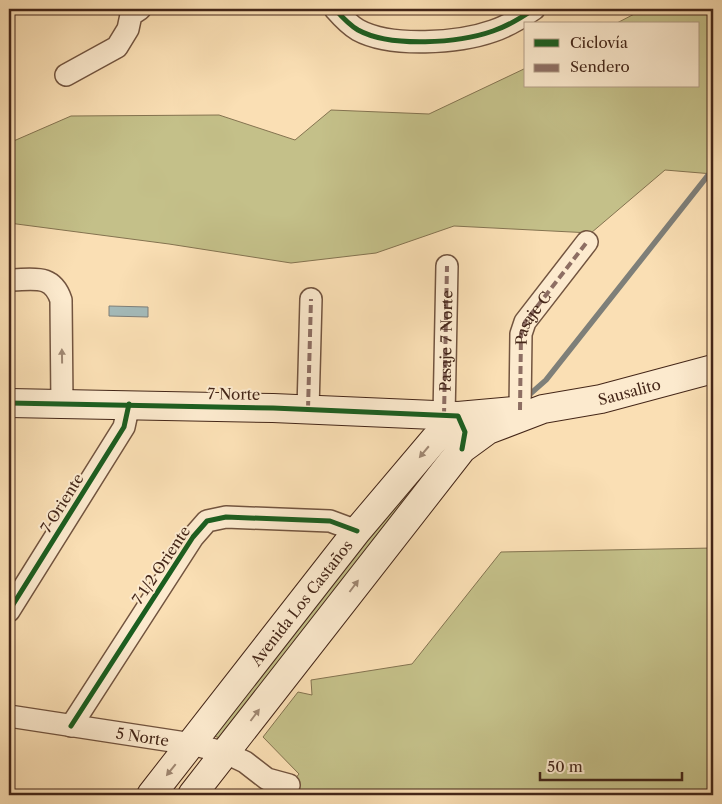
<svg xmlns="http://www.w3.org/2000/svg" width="722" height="804" font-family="'Libre Caslon Text',serif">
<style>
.green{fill:#c4c089;stroke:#847350}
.water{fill:#a4bab9;stroke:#7e7f79}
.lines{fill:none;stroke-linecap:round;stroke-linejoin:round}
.stream{stroke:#7e7f79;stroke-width:5.5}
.street-casing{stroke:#72543f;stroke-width:24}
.secondary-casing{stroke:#442618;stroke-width:30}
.street{stroke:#fceace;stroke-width:21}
.secondary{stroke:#fceace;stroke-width:28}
.quiet{stroke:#8d6e63;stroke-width:4;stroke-dasharray:8 4;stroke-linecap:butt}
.cycleway-casing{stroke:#fceace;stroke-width:8}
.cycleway{stroke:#1b5e20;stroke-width:5}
.oneway{fill:#a08873}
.labels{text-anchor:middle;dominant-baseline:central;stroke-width:4;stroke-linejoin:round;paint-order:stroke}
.street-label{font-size:15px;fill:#442618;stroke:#fceace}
</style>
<rect width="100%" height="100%" fill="#fadfb4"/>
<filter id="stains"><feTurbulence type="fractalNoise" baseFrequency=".004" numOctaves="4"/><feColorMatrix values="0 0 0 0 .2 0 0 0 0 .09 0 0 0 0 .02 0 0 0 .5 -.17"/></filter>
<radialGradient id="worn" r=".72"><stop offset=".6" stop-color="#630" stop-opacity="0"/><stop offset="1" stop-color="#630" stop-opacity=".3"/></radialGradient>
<!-- green -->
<g class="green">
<polygon points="644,9 713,9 713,174 665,170 591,233 454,226 376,253 291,263 169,244 9,223 9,143 71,116 219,115 295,140 331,110 429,114 526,68 526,86 698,86 698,24 615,24"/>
<polygon points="439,448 444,456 220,738 211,735"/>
<polygon points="713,548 713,795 282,795 299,774 263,737 298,692 312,695 311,680 412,664 501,552"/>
</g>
<!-- water -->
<polygon class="water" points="109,306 148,307 148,317 109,316"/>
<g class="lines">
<!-- stream -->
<g class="stream">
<polyline points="529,395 546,380 713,169"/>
<polyline points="211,795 212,794"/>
</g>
<!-- street casing -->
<g class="street-casing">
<g id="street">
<path d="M335,9C342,17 348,24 358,30C391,48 459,43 493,31C508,26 521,18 534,9"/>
<polyline points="66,75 117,47 128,29 131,15 140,9"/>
<path d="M9,280C33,280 52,273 61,300L62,405"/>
<polyline points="308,409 311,299"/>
<path id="s1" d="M520,410L521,334L525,322L587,242"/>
<path id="s2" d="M444,416L447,266"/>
<polyline points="9,611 124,427 129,404"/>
<path id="s3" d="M9,716L192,744L226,753L245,762L267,779L289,785"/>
<polyline points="71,726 193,537 207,521 226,517 330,521 357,531"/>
</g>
</g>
<!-- secondary casing -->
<g class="secondary-casing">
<g id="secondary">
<polyline points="9,403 273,408 458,416 514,411"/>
<path id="s4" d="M151,795L357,531L434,440L458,416"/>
<path id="s5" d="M192,795L462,449L488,430L543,409L601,399L713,369"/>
</g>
</g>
<!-- street -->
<use href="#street" class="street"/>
<!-- secondary -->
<use href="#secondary" class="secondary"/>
<!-- quiet -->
<g class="quiet">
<polyline points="308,409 311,299"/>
<polyline points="520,410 521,334 525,322 587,242"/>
<polyline points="444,416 447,266"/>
</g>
<!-- cycleway casing -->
<g class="cycleway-casing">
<g id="cycleway">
<path d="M335,9C342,17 348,24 358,30C391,48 459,43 493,31C508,26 521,18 534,9"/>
<polyline points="9,403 273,408 458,416 465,432 462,449"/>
<polyline points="9,611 124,427 129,404"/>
<polyline points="71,726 193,537 207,521 226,517 330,521 357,531"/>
</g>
</g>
<!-- cycleway -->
<use href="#cycleway" class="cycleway"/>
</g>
<!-- one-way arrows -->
<defs><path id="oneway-solid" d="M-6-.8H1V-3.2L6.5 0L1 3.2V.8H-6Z" transform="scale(1.25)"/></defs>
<g class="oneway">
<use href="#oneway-solid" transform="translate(62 356) rotate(-91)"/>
<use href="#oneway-solid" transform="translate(424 452) rotate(130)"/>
<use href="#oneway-solid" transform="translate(354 586) rotate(-53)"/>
<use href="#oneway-solid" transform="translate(255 715) rotate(-53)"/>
<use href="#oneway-solid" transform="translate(171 770) rotate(129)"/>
</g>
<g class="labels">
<!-- street labels -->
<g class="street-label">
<text stroke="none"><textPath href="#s1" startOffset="95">Pasaje C</textPath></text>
<text stroke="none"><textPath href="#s2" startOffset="75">Pasaje 7 Norte</textPath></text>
<text stroke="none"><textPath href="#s5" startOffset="618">Sausalito</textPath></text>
<text transform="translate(234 394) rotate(1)">7 Norte</text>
<text transform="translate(62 503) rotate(-58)">7 Oriente</text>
<text transform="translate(161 565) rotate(-56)">7 1/2 Oriente</text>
<text stroke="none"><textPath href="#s4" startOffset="244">Avenida Los Castaños</textPath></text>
<text stroke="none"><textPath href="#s3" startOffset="135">5 Norte</textPath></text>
</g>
</g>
<!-- margin -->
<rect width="722" height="804" fill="none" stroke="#fadfb4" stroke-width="30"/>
<rect x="10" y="10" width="702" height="784" fill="none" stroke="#442618" stroke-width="2.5"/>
<rect x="15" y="15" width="692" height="774" fill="none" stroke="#442618"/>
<!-- legend -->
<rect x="524" y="22" width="175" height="65" fill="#fceace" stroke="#b29c85"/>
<rect x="534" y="39" width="25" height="8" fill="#1b5e20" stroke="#b29c85"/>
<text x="570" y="48" font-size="15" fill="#442618">Ciclovía</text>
<rect x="534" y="64" width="25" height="8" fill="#8d6e63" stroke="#b29c85"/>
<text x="570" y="72" font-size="15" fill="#442618">Sendero</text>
<!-- scale -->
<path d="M540 772v8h142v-8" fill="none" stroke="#442618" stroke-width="2.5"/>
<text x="547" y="772" font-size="15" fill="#442618" stroke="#fceace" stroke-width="4" paint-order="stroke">50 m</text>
<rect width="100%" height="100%" filter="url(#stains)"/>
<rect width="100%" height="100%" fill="url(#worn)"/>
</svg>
